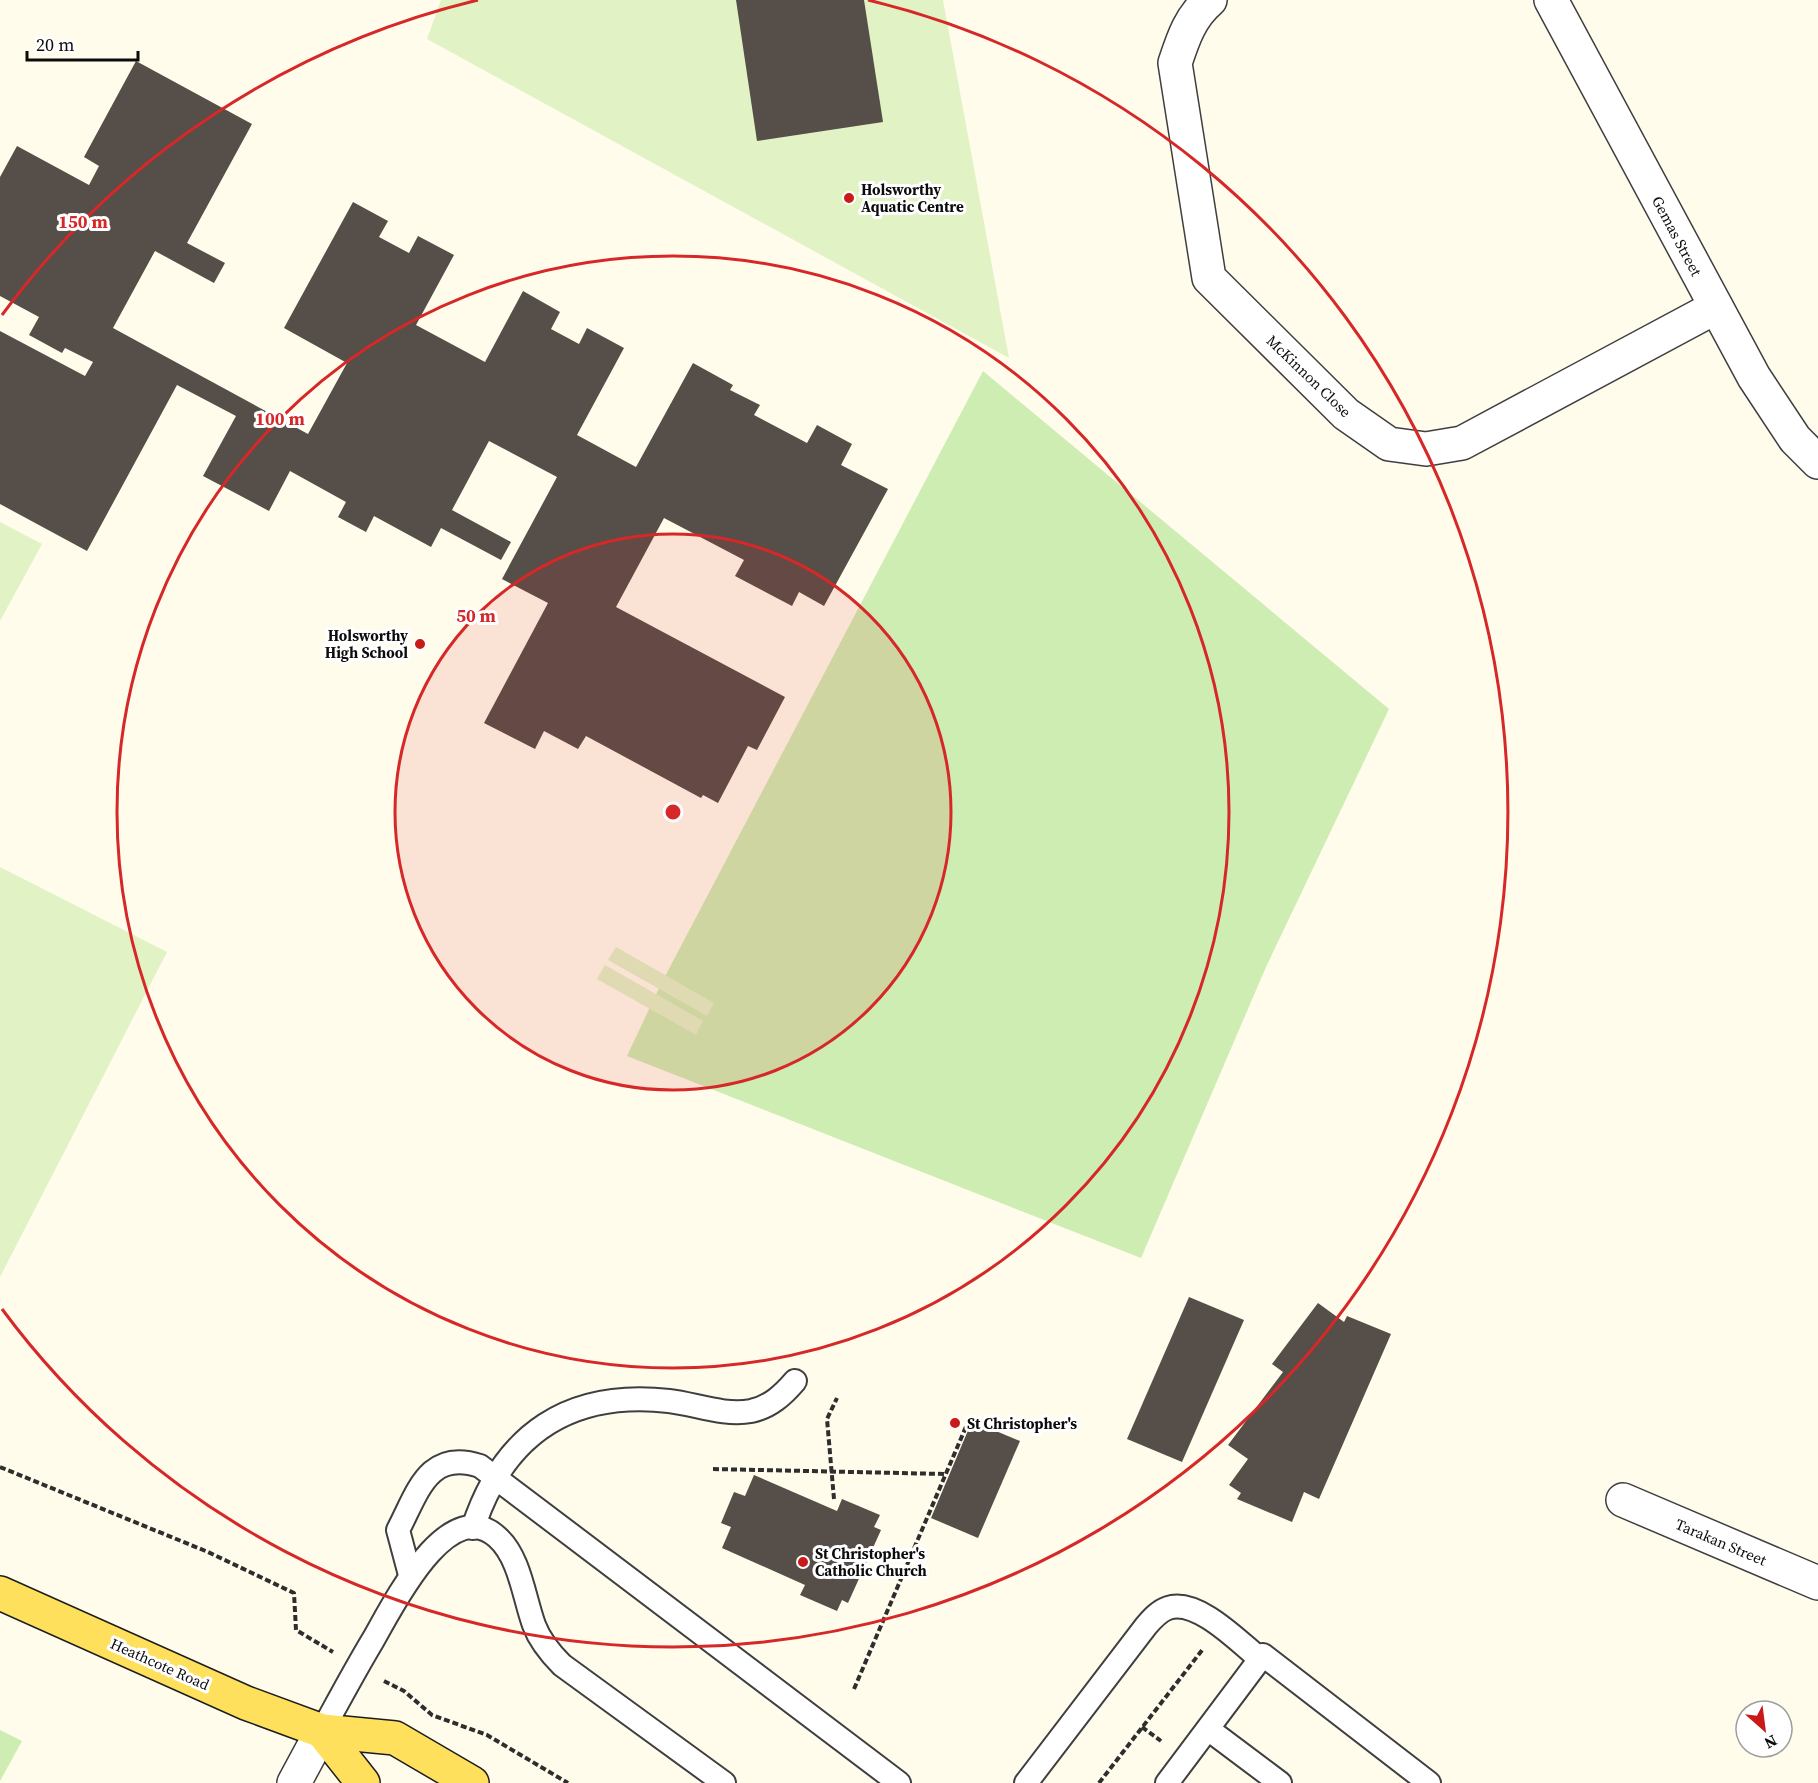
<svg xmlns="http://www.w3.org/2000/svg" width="1818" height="1783" font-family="'Source Serif 4',serif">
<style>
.green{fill:#cdedb2}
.pitch{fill:#e1f3c5}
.building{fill:#564e48}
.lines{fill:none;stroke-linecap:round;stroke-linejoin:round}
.service-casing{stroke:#3f3f3f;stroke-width:26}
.minor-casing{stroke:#3f3f3f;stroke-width:36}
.primary-casing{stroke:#1d1d1d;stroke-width:36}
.path{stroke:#2e2e2e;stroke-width:4;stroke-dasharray:6 3;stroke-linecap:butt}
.service{stroke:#fff;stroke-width:22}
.minor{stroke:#fff;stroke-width:33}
.primary{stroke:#ffe05c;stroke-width:33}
.ring{fill:none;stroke:#d62828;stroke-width:3}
.poi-dot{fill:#c91918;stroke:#fff;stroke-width:2}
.labels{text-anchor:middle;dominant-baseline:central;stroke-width:6;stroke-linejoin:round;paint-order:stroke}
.poi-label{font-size:15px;font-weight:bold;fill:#0c0c0c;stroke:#fff;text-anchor:start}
.street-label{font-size:15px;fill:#0c0c0c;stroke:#fff}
.centre{fill:#d62828;stroke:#fff;stroke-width:3}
.ring-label{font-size:18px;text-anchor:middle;font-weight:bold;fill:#d62828;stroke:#fff;stroke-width:6;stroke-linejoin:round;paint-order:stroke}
</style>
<rect width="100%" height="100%" fill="#fffcec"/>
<!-- green -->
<g class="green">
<polygon points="983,371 1389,709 1266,967 1141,1258 627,1056 660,986"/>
<polygon points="0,1730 22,1741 0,1781"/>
</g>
<!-- pitch -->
<g class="pitch">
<polygon points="441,0 943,0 1009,358 427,39"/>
<polygon points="0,522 42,544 0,621"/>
<polygon points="0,867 167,952 0,1277"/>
<polygon points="616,947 714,1003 707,1016 608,960"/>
<polygon points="605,965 703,1021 696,1035 597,979"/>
</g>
<!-- building -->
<g class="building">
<polygon points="736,0 864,0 883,122 757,141"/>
<polygon points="136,61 252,124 187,243 225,263 214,283 155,251 113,328 308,434 347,363 284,328 353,202 388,221 379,237 409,253 418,236 454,255 416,325 485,362 523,291 560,312 551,329 579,344 587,328 624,348 577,435 636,467 693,363 733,385 730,390 760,405 754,415 807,443 817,425 852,444 841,465 888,489 824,606 799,592 792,606 735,576 744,560 664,518 616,607 785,697 757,750 748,746 718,803 703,795 701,798 586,736 578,749 544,731 535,749 484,723 548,603 502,579 557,477 489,441 452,510 511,542 501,560 441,528 431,547 374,516 366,532 338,517 346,502 290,471 269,511 203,476 236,416 177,385 87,551 0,504 0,331 85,376 93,362 65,348 62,353 29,335 39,317 0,296 0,177 17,146 89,185 99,166 84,157"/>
<polygon points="1189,1297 1244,1320 1182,1462 1127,1439"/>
<polygon points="1318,1303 1344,1322 1347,1316 1391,1334 1319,1499 1304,1492 1292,1522 1237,1499 1241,1493 1229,1485 1248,1459 1228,1445 1283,1372 1272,1364"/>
<polygon points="972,1421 1020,1441 978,1538 931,1518"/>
<polygon points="754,1475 837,1511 842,1499 880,1515 874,1527 881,1530 848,1603 842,1600 837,1611 800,1595 805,1585 722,1548 731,1527 721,1523 734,1492 745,1496"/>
</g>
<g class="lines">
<!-- service casing -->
<g class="service-casing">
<g id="service">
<path d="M473,1528C504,1433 570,1390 669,1401C695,1404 724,1416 751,1411C770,1407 783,1395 795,1381"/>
<path d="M410,1575L398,1530C418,1492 428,1449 480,1466L899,1783"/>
<polyline points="1208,1729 1280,1783"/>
<path d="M322,1731C339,1700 355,1670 373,1640C391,1609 448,1492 497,1537C520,1557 524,1598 534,1625C540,1641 550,1653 562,1665L724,1783"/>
<path d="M1026,1783L1146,1626C1152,1619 1159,1611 1168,1608C1197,1598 1239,1642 1260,1659"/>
<polyline points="1167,1783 1263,1655 1429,1783"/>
</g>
</g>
<!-- minor casing -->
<g class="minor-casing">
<g id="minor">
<path d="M1210,0C1190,17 1183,39 1175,63L1209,278L1346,414L1389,444L1426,449L1462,443L1716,307"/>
<polyline points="1551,0 1754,377 1795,439 1818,462"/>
<polyline points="1623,1500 1818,1583"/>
<polyline points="294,1783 322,1731"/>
</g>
</g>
<!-- primary casing -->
<g class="primary-casing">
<g id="primary">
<polyline points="0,1593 246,1703 322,1731 395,1738 472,1783"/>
<polyline points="322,1731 363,1783"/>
</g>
</g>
<!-- path -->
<g class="path">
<polyline points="0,1467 208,1552 294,1593 296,1630 333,1652"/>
<polyline points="713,1469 946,1474"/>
<polyline points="834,1499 827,1419 837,1398"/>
<polyline points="384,1681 404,1691 432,1715 487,1735 568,1783"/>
<polyline points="854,1689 968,1422"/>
<polyline points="1142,1727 1161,1741"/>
<polyline points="1099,1783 1203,1649"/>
</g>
<!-- service -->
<use href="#service" class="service"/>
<!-- minor -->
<use href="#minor" class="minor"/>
<!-- primary -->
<use href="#primary" class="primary"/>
</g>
<!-- distance rings -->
<circle cx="673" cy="812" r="278" fill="#d62828" fill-opacity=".12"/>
<g class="ring">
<circle cx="673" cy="812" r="278"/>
<circle cx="673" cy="812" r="556"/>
<path d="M2 315A835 835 0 0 1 478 0M868 0A835 835 0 1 1 2 1309"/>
</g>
<!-- markers -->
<g class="poi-dot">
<circle cx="849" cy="198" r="6"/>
<circle cx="420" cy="644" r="6"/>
<circle cx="955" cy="1423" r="6"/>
<circle cx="803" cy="1562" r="6"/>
</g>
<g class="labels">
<!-- poi labels -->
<g class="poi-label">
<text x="861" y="189">Holsworthy<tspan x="861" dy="17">Aquatic Centre</tspan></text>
<text x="408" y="635" text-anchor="end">Holsworthy<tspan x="408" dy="17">High School</tspan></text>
<text x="967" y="1423">St Christopher's</text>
<text x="815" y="1553">St Christopher's<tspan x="815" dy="17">Catholic Church</tspan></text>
</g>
<!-- street labels -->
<g class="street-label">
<text transform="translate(1677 236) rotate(62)">Gemas Street</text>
<text transform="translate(1309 376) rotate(44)">McKinnon Close</text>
<text transform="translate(1721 1542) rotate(23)">Tarakan Street</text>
<text transform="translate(160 1664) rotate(24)">Heathcote Road</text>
</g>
</g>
<circle cx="673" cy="812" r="9" class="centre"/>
<g class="ring-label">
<text x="83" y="228">150 m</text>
<text x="280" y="425">100 m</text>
<text x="476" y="622">50 m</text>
</g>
<!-- north arrow -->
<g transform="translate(1764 1729) rotate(152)"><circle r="28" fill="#ffffff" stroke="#9e9e9e" stroke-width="1.5"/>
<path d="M0-4.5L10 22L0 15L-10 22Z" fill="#c91918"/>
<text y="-9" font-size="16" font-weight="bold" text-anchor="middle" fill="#0c0c0c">N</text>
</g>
<!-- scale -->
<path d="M27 51v9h111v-9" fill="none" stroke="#0c0c0c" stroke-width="3"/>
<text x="36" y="51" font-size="18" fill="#0c0c0c" stroke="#ffffff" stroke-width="4.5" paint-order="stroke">20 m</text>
</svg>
